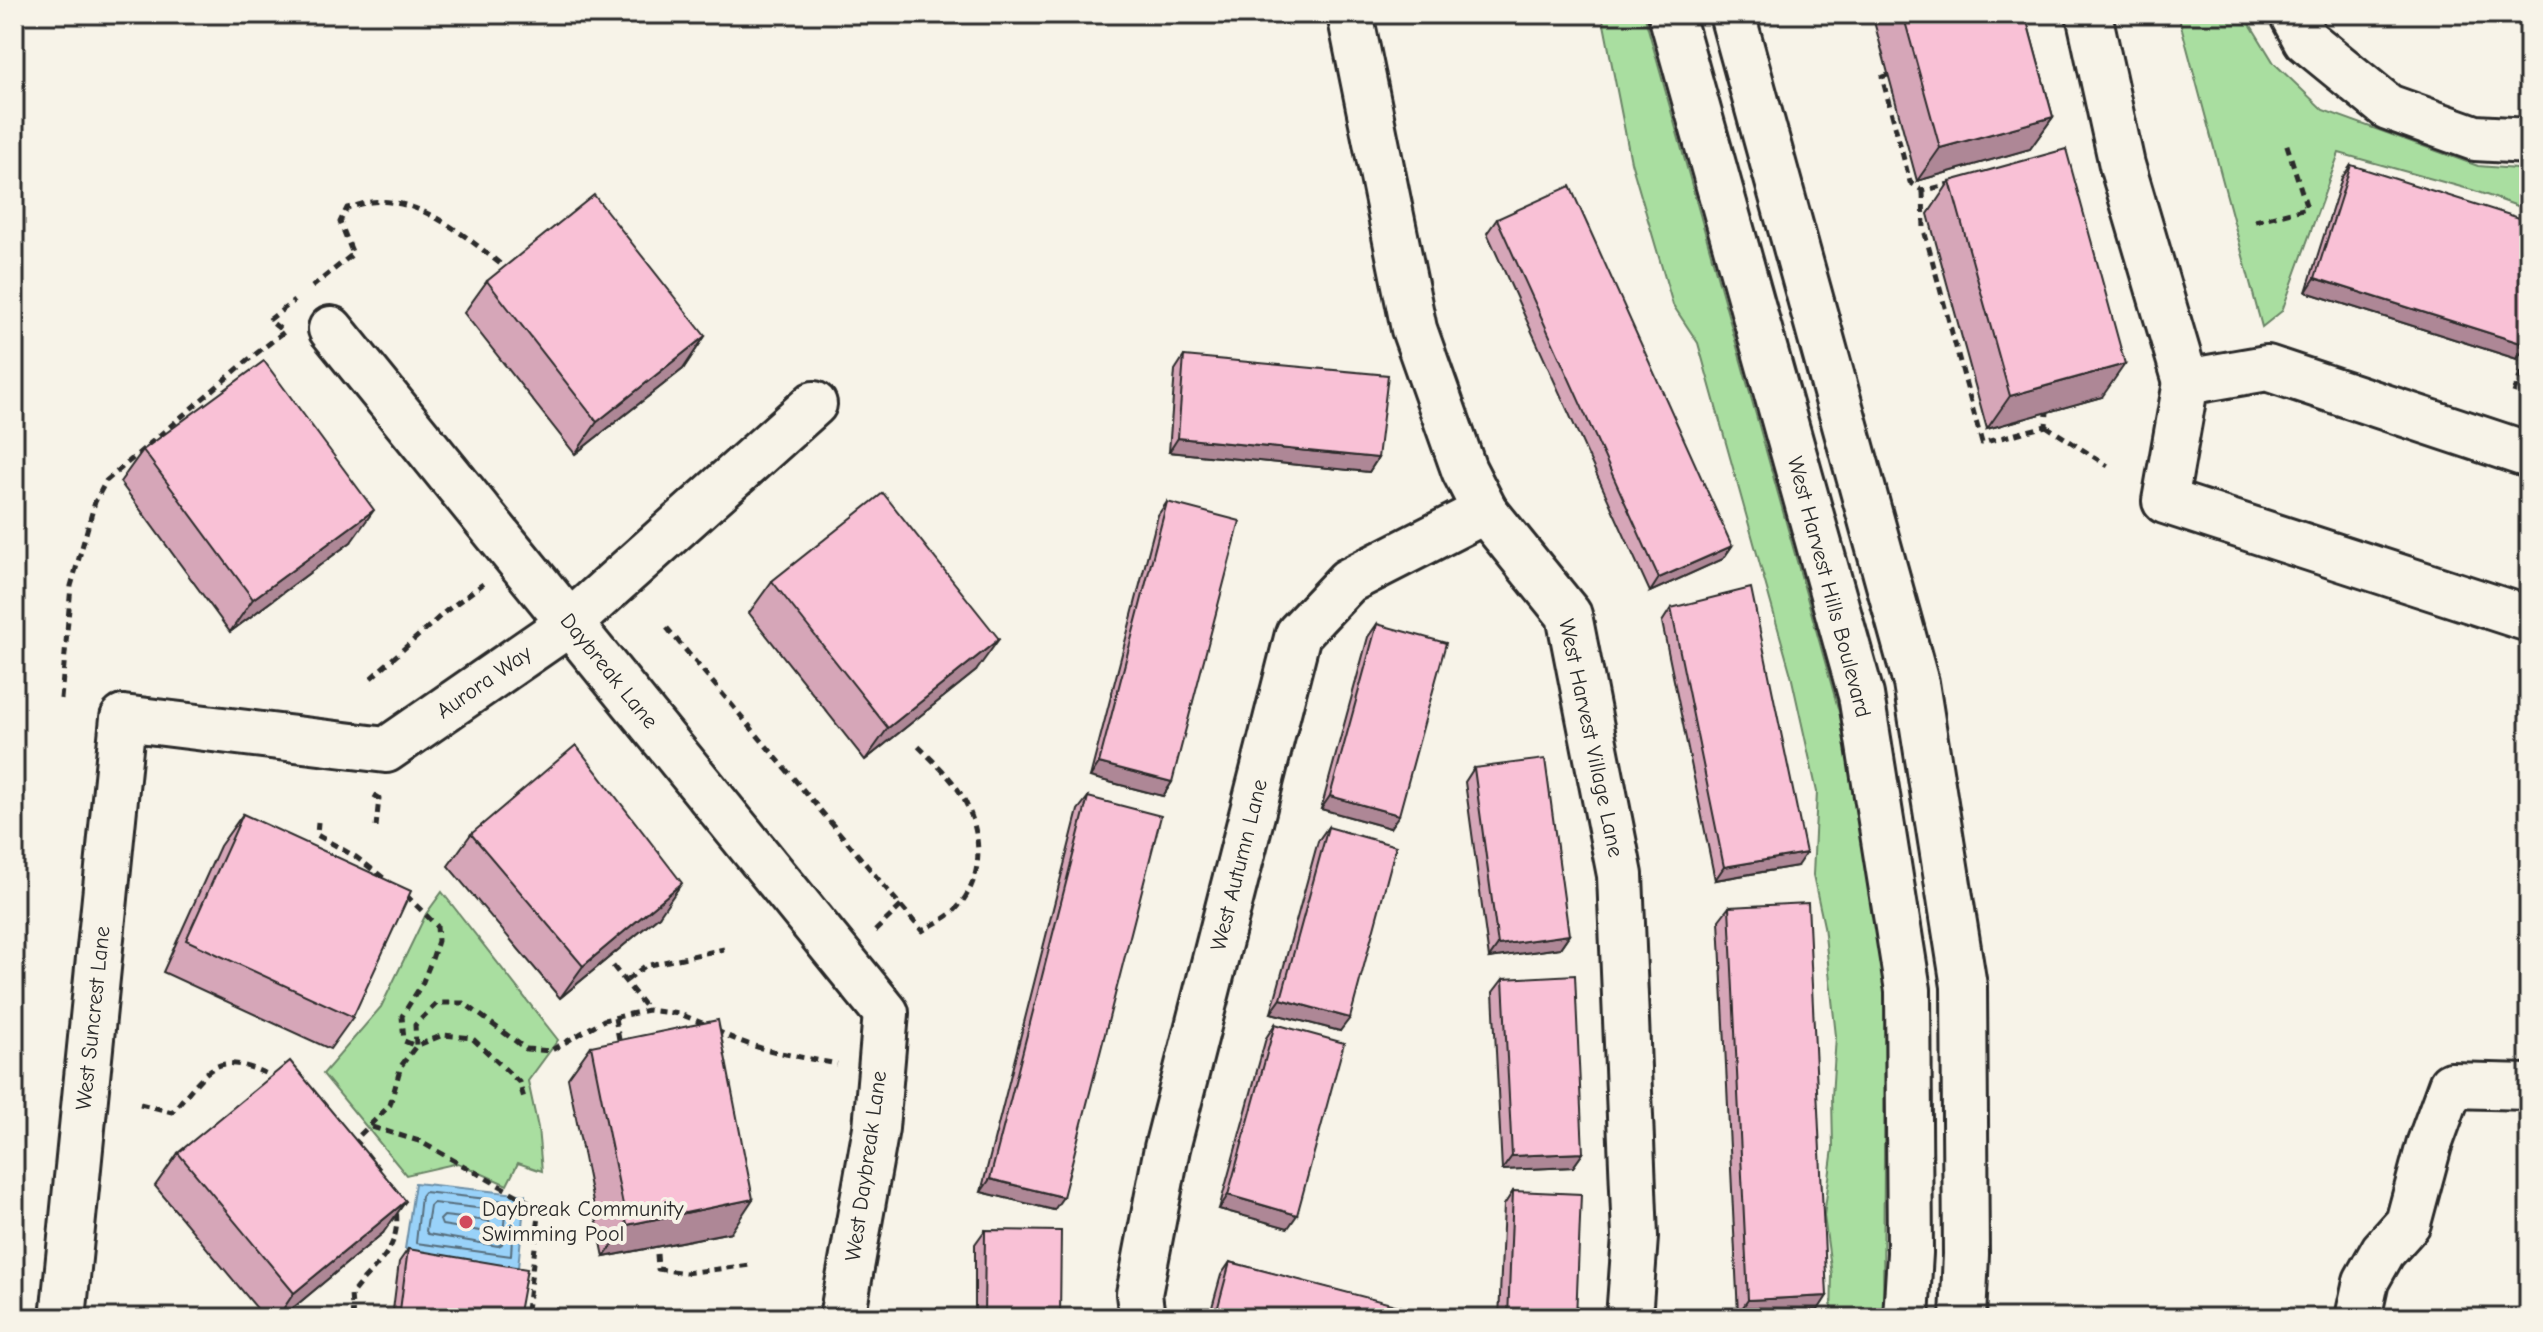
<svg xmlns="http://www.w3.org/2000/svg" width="2543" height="1332" font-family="'Comic Neue',sans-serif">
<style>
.green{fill:#a9dea0;stroke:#6a8466;stroke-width:2}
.water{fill:#99d2f9;stroke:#6d8fa7;stroke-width:2}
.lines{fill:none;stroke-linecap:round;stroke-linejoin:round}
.shore{stroke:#576e7d;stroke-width:2}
.minor-casing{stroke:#2b2b2b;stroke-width:50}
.path{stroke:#2b2b2b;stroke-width:5;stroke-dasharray:8 6;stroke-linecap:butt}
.minor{stroke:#f7f3e8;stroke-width:44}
.wall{fill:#d6a6b8;stroke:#2b2b2b;stroke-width:2}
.shaded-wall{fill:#ae8796;stroke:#2b2b2b;stroke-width:2}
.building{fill:#f9c1d6;stroke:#2b2b2b;stroke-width:2}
.poi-dot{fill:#d1495b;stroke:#f7f3e8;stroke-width:3}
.labels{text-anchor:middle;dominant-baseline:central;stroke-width:8;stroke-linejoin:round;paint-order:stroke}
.street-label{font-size:22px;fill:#2b2b2b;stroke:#f7f3e8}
.poi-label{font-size:22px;fill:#2b2b2b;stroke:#f7f3e8;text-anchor:start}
</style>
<rect width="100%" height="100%" fill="#f7f3e8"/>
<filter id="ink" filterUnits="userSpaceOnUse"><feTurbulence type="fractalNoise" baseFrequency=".0125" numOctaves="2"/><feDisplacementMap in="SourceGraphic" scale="16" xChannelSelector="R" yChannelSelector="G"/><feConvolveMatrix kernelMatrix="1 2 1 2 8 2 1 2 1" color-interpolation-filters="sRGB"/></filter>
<g filter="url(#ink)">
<!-- green -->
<g class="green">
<polygon points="1602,14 1644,14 1848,744 1885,991 1883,1318 1831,1318 1832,1275 1824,1216 1833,1148 1832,1097 1836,1036 1824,926 1813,875 1817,792 1791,675 1698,343 1673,305 1631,162"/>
<polygon points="2178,14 2244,14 2274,63 2323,110 2478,166 2529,170 2529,210 2472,190 2339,153 2282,311 2262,327"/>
<polygon points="442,892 558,1040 528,1081 538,1128 542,1171 518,1163 507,1185 458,1163 406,1175 323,1074 381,1007 426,914"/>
</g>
<!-- water -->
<polygon class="water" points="415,1183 525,1195 518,1268 405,1249"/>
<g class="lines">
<!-- shore -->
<g class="shore">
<polygon points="424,1192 514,1202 511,1256 416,1243 421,1196"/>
<polygon points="433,1203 503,1211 505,1214 502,1244 498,1246 428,1234 426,1231 430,1206"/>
<polygon points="444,1216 489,1221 491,1229 487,1232 442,1225 440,1220"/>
</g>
<!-- minor casing -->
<g class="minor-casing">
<g id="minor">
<polyline points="1350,14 1414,329 1464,470 1485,511 1569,615 1620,875 1635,1237 1629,1318"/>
<polyline points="1671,14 1861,695 1908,990 1910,1253 1906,1318"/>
<polyline points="1732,14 1916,683 1964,986 1966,1254 1963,1318"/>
<polyline points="2089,14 2122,165 2186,382"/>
<polyline points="2292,14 2306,40 2388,107 2475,138 2529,141"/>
<polyline points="331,329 886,1013 876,1128 842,1318"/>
<polyline points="2529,455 2267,368 2186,382 2165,501 2529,619"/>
<polyline points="63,1318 123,718 386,750 570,623 814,404"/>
<polyline points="1142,1318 1139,1294 1167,1148 1298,634 1348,581 1485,511"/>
<polyline points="2358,1318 2366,1281 2383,1251 2408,1223 2429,1145 2451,1085 2529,1087"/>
</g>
</g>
<!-- path -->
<g class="path">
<polyline points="1888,75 1882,77 1910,182 1923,191 1953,183"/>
<polyline points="1923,191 1924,230 1982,443 2046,426 2047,412"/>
<polyline points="2255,221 2307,208 2285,139"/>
<path d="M312,287L353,254L340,222L347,208C355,206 363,203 371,202C422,196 473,242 509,271"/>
<polyline points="2514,393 2529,351"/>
<polyline points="2046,426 2108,466"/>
<path d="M667,628L922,931C932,925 945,919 954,911C987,879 983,828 959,791C948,774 931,759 917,745"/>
<polyline points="371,678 446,611 483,584"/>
<polyline points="61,699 71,586 95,502 106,481 248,360 284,332 269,320 294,301"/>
<polyline points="374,795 379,798 376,827"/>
<polyline points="318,822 317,835 356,857 389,882"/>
<polyline points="406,895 437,926 438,941 432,959 422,984 402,1016 404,1041 416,1046 415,1025 437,1003 464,1003 526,1049 550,1051 604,1020 648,1010 680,1014 707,1025"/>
<polyline points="875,931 901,906"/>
<polyline points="613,966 648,1010"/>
<polyline points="627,980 645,966 724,949"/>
<polyline points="615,1018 620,1045"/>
<path d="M716,1030C751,1050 797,1056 837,1064"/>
<path d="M140,1104L172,1112C212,1066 214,1049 276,1078"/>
<polyline points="372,1127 419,1141 529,1202 539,1216 526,1318"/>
<polyline points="360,1145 355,1140 390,1105 401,1066 416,1046 443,1035 472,1038 519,1082 524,1098"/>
<polyline points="366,1153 382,1173"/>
<polyline points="657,1254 658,1269 685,1273 751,1265"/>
<path d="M353,1318L351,1295C373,1264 402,1253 396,1208"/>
</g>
<!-- minor -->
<use href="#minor" class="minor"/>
</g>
<!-- wall -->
<g class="wall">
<polygon points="1872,14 2025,14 2053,117 2030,149 1917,181"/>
<polygon points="2351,165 2517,359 2306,292 2342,178"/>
<polygon points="1950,181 2102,397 1987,429 1928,214"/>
<polygon points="1497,219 1732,546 1723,559 1650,592 1487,233"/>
<polygon points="487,281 705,336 683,369 575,454 464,313"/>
<polygon points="1184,356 1378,458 1369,472 1169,452 1175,370"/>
<polygon points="143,450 351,542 230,632 120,482"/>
<polygon points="1167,502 1172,782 1163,796 1090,777 1158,515"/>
<polygon points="772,581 976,671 865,760 749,613"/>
<polygon points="1671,608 1797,866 1715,880 1662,622"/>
<polygon points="1377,624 1390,828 1321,809 1368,637"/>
<polygon points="1474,768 1569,935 1560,948 1489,958 1465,782"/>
<polygon points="1088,797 1054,1210 981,1192 1078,810"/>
<polygon points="243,814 353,1017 330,1049 163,972 220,846"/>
<polygon points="1328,827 1340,1031 1271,1013 1318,841"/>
<polygon points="471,834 659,916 560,998 448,866"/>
<polygon points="1729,907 1818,1310 1738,1314 1719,920"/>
<polygon points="1503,979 1583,1153 1573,1167 1502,1170 1493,992"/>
<polygon points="1275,1024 1288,1228 1219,1209 1266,1038"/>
<polygon points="591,1046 731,1232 604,1257 568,1078"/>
<polygon points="178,1153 383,1233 281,1318 265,1318 155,1186"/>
<polygon points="1513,1191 1576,1318 1499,1318 1504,1205"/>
<polygon points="985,1230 1060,1318 975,1318 975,1244"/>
<polygon points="408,1249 518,1318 392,1318 399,1262"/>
<polygon points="1230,1262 1441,1318 1209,1318 1221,1275"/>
</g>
<!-- shaded-wall -->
<g class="shaded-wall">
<polygon points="2053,117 2030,149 1917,181 1940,148"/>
<polygon points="2315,278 2527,345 2517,359 2306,292"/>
<polygon points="705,336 683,369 575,454 597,422"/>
<polygon points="2125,364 2102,397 1987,429 2010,396"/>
<polygon points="1178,438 1378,458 1369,472 1169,452"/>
<polygon points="374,510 351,542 230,632 253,599"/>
<polygon points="1732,546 1723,559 1650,592 1659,578"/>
<polygon points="999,639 976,671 865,760 888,728"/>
<polygon points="1099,763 1172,782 1163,796 1090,777"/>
<polygon points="1330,796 1399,815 1390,828 1321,809"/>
<polygon points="1806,853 1797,866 1715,880 1724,867"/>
<polygon points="682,883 659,916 560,998 583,966"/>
<polygon points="1569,935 1560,948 1489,958 1498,945"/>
<polygon points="1281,999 1350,1018 1340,1031 1271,1013"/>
<polygon points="1583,1153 1573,1167 1502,1170 1512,1156"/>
<polygon points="990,1179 1063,1197 1054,1210 981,1192"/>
<polygon points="1228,1195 1297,1215 1288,1228 1219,1209"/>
<polygon points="753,1199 731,1232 604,1257 627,1225"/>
<polygon points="406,1201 383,1233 281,1318 277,1318 294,1293"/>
<polygon points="1827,1296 1818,1310 1738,1314 1748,1300"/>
</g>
<!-- building -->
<g class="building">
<polygon points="1903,14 2025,14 2053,117 1940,148"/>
<polygon points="2066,149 2125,364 2010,396 1950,181"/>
<polygon points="2351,165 2529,221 2529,338 2527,345 2315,278"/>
<polygon points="1570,186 1732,546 1659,578 1497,219"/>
<polygon points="594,195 705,336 597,422 487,281"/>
<polygon points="1184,356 1388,375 1378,458 1178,438"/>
<polygon points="264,361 374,510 253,599 143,450"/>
<polygon points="883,493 999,639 888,728 772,581"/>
<polygon points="1167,502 1240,521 1172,782 1099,763"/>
<polygon points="1751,588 1806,853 1724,867 1671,608"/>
<polygon points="1377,624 1446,643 1399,815 1330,796"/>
<polygon points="576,745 682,883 583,966 471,834"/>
<polygon points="1545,759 1569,935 1498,945 1474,768"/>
<polygon points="1088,797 1161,816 1063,1197 990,1179"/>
<polygon points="243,814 411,891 353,1017 186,940"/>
<polygon points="1328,827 1396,846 1350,1018 1281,999"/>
<polygon points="1808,903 1827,1296 1748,1300 1729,907"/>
<polygon points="1575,975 1583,1153 1512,1156 1503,979"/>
<polygon points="718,1020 753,1199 627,1225 591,1046"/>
<polygon points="1275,1024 1344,1043 1297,1215 1228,1195"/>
<polygon points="290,1061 406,1201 294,1293 178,1153"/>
<polygon points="1513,1191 1581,1194 1576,1318 1508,1318"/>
<polygon points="985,1230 1061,1231 1060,1318 984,1318"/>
<polygon points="408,1249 527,1269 518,1318 399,1318"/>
<polygon points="1230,1262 1441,1317 1441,1318 1215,1318"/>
</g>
</g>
<!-- markers -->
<circle class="poi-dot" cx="466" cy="1222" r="8"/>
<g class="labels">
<!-- street labels -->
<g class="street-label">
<text transform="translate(1829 587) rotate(75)">West Harvest Hills Boulevard</text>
<text transform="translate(609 671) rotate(51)">Daybreak Lane</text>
<text transform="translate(484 682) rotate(-35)">Aurora Way</text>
<text transform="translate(1591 738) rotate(78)">West Harvest Village Lane</text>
<text transform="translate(1239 865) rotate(-76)">West Autumn Lane</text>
<text transform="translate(93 1018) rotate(-84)">West Suncrest Lane</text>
<text transform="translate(866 1166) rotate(-82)">West Daybreak Lane</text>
</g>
<!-- poi labels -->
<g class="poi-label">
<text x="482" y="1209">Daybreak Community<tspan x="482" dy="25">Swimming Pool</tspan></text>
</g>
</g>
<!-- margin -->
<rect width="2543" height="1332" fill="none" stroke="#f7f3e8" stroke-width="48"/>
<rect x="24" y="24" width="2495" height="1284" fill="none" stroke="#2b2b2b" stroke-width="3" filter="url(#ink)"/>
</svg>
